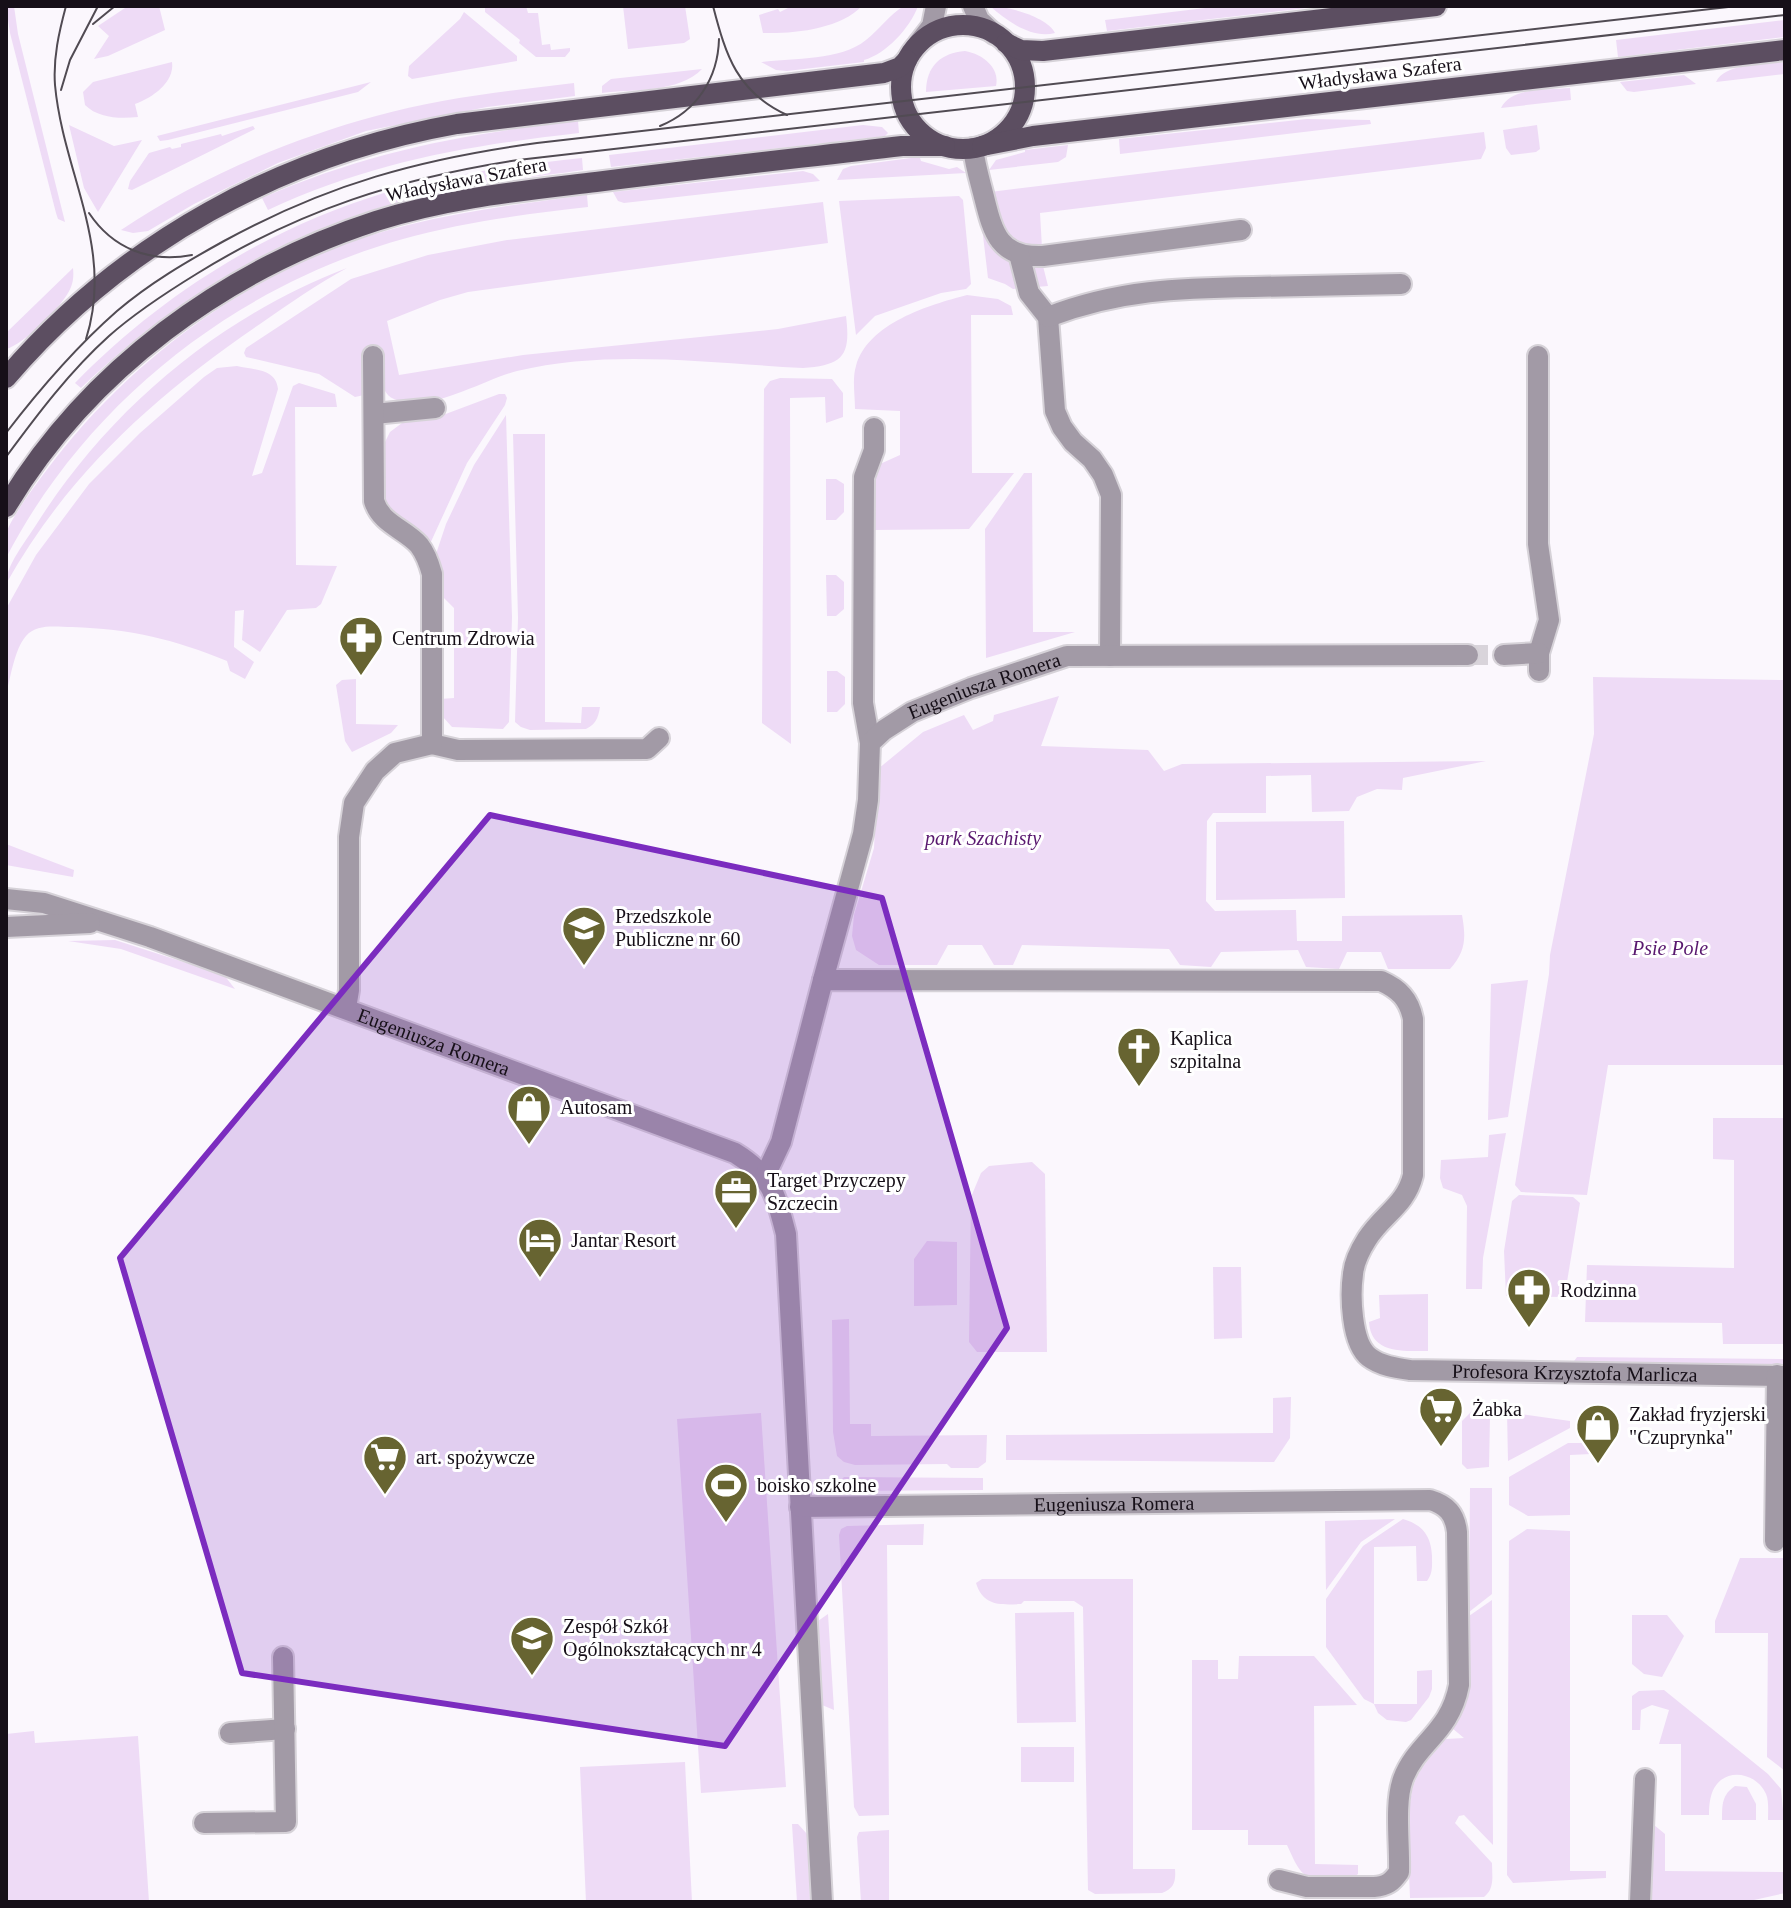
<svg xmlns="http://www.w3.org/2000/svg" width="1791" height="1908" font-family="'Times New Roman',serif">
<style>
.green{fill:#eedbf6}
.lines{fill:none;stroke-linecap:round;stroke-linejoin:round}
.minor-tunnel{stroke:#d9d4db;stroke-width:20;stroke-dasharray:20 10;stroke-linecap:butt}
.minor-casing{stroke:#d6d2d8;stroke-width:24}
.major-casing{stroke:#d6d2d8;stroke-width:24}
.minor{stroke:#a29aa6;stroke-width:20}
.major{stroke:#5c4e61;stroke-width:20}
.tram{stroke:#514b53;stroke-width:2}
.marked{fill:#7b2cbf;fill-opacity:0.2;stroke:#7b2cbf;stroke-width:6;stroke-linejoin:round}
.labels{text-anchor:middle;dominant-baseline:central;stroke-width:6;stroke-linejoin:round;paint-order:stroke}
.street-label{font-size:20px;fill:#160f18;stroke:#fff}
.poi-label{font-size:20px;fill:#160f18;stroke:#fff;text-anchor:start}
.park-label{font-size:20px;font-style:italic;fill:#59186f;stroke:#fff}
</style>
<rect width="100%" height="100%" fill="#fbf7fd"/>
<!-- green -->
<g class="green">
<polygon points="6,6 14,6 18,34 65,222 58,219 56,213 10,33"/>
<polygon points="128,6 159,6 165,30 108,56 94,59 109,36 98,26"/>
<polygon points="485,6 526,6 528,13 538,13 542,45 550,44 551,50 570,48 570,51 565,57 536,57 519,43 520,40 485,12"/>
<polygon points="623,6 685,6 690,39 684,43 628,49"/>
<path d="M792,6H862C840,29 794,34 763,33L759,15L778,9L780,12Z"/>
<path d="M904,6H918C910,28 886,54 864,60V62L787,71L776,70L761,62C793,58 840,61 866,40C880,29 889,15 904,6Z"/>
<path d="M990,6C1008,6 1047,17 1055,33C1031,39 1007,21 990,6Z"/>
<polygon points="1222,6 1324,6 1107,31 1105,20"/>
<polygon points="464,12 517,56 517,61 412,79 408,76 409,66 460,19"/>
<polygon points="1785,20 1785,37 1618,57 1616,40"/>
<path d="M965,51C983,54 1000,68 996,86L926,92C926,66 941,53 965,51Z"/>
<path d="M172,62C175,82 152,98 135,104L138,117C119,119 98,118 85,105L83,92L93,82Z"/>
<path d="M1785,62V74L1716,82C1725,63 1764,65 1785,62Z"/>
<path d="M702,69C679,93 633,89 602,93V86L611,79Z"/>
<polygon points="1684,75 1696,84 1634,92 1627,91 1620,82"/>
<polygon points="371,82 358,92 168,140 160,141 157,136"/>
<path d="M574,83L575,96L487,107L366,131L278,163L194,204L148,231L133,233L121,230C197,179 287,140 376,116C440,98 507,91 574,83Z"/>
<path d="M1570,88L1571,100L1501,108C1511,87 1548,90 1570,88Z"/>
<polygon points="1307,119 1370,120 1371,124 1120,154 1119,139"/>
<path d="M578,121L579,133C466,146 372,162 268,210L262,198C370,151 464,134 578,121Z"/>
<polygon points="69,125 114,146 142,140 98,212 84,188"/>
<polygon points="863,125 882,127 888,133 885,136 611,167 609,155"/>
<polygon points="1537,125 1540,149 1536,152 1511,155 1506,148 1503,130"/>
<polygon points="253,126 255,129 132,190 128,189 130,181 149,153 170,147 172,149 181,147 181,144 221,134 222,136"/>
<path d="M1484,132L1486,148L1481,159L1040,213L1042,248C1002,251 999,224 990,192Z"/>
<polygon points="1068,145 1066,157 1058,162 989,170 996,160 1025,152 1025,150"/>
<path d="M582,158L583,170C529,178 474,182 421,196C288,229 180,293 81,388L75,383C161,295 266,229 384,193C448,174 515,165 582,158Z"/>
<polygon points="911,158 920,158 921,161 949,169 957,167 966,173 837,180 843,169 851,166"/>
<polygon points="803,171 813,174 820,181 624,203 618,201 613,192"/>
<path d="M587,195L588,207C526,214 463,222 403,239C235,286 86,403 6,558C6,551 4,541 6,534C10,517 51,464 63,449C150,342 273,258 408,225C467,210 527,203 587,195Z"/>
<polygon points="959,196 963,200 971,284 966,289 941,293 875,316 856,335 839,201"/>
<path d="M823,202L828,243L468,292L440,300L387,321L399,375L523,355L778,329L846,316C851,356 843,365 803,368C709,363 609,349 517,371C482,380 430,414 394,399C377,392 381,364 380,349L364,350V395L355,397L319,374L246,357L244,353L246,348L351,279L428,255L507,240Z"/>
<polygon points="982,227 989,240 1042,262 1048,286 1013,289 1005,284 988,278"/>
<path d="M73,268C74,277 73,285 68,293C59,309 23,345 6,349V333Z"/>
<path d="M347,268C317,284 289,304 260,324C156,395 68,473 6,584C6,565 26,541 36,525C109,409 219,317 347,268Z"/>
<path d="M967,295L998,299L1011,306L1013,315H971L972,473H1014L969,529L874,530V481L880,464L900,455V411L855,409C855,395 852,379 856,366C868,323 929,305 967,295Z"/>
<path d="M237,366C253,370 276,368 278,389L252,476L262,473L293,386L299,383L335,394L337,407H295L296,565L337,566L321,604L316,608L287,610L260,652L242,640L244,610L235,611L234,647L254,662L245,679L230,671L227,661C173,639 131,629 72,627C57,627 37,623 26,636C14,650 11,677 6,694V609L36,555L89,484L140,433L204,377L217,368Z"/>
<polygon points="780,378 832,379 843,393 843,417 826,423 825,397 790,398 791,744 762,723 764,389 770,381"/>
<polygon points="499,394 505,394 507,398 505,405 467,463 429,546 388,514 380,487 384,444 390,432 402,423 443,415"/>
<polygon points="506,415 512,617 509,722 503,729 452,727 443,717 440,699 454,698 454,608 440,594 435,557 446,524 474,465"/>
<path d="M513,434H545V722L581,723L582,707H600C598,718 596,724 586,729L530,730L521,727L515,722L518,618Z"/>
<polygon points="1024,473 1032,473 1033,632 1075,632 986,658 985,529"/>
<polygon points="826,479 836,479 844,484 844,512 836,520 826,520"/>
<polygon points="826,575 836,575 844,582 844,609 836,616 827,616"/>
<polygon points="827,671 837,671 845,677 845,704 837,712 827,712"/>
<polygon points="1593,677 1785,680 1785,1065 1608,1065 1587,1195 1521,1192 1515,1185 1549,974 1550,955 1594,734"/>
<polygon points="356,679 356,724 398,725 391,733 352,752 345,741 336,685 342,680"/>
<path d="M1059,696L1041,746L1148,750L1164,771L1182,764L1486,761L1403,778L1402,790L1377,789L1357,797L1349,811L1312,812L1311,775L1266,776V813H1213L1207,821L1206,901L1215,911L1296,910L1297,941H1342V916L1462,915C1466,938 1466,951 1450,969H1388L1381,952H1347L1339,969L1306,967L1298,950L1221,952L1211,967L1180,965L1169,949L1022,945L1013,965H994L982,945H948L937,965H879L856,950L852,936L854,915L874,848L878,769L923,732L964,715L973,730L993,721L994,715Z"/>
<polygon points="1344,821 1345,898 1216,900 1216,822"/>
<polygon points="6,844 74,870 73,877 6,865"/>
<polygon points="115,940 224,975 235,989 121,949 68,941"/>
<polygon points="1528,980 1508,1117 1488,1120 1491,984"/>
<polygon points="1713,1118 1785,1118 1785,1344 1723,1344 1722,1323 1585,1322 1587,1265 1734,1268 1734,1160 1713,1159"/>
<polygon points="1506,1133 1483,1258 1482,1289 1466,1289 1467,1206 1462,1195 1443,1188 1440,1178 1441,1160 1488,1157 1489,1135"/>
<polygon points="1032,1162 1045,1174 1047,1352 977,1352 969,1342 971,1197 981,1173 989,1166"/>
<polygon points="1519,1195 1573,1197 1580,1203 1565,1294 1560,1297 1506,1296 1504,1251 1512,1201"/>
<polygon points="927,1241 957,1242 957,1305 914,1306 914,1259"/>
<polygon points="1213,1267 1241,1267 1242,1338 1214,1339"/>
<path d="M1428,1294V1351C1403,1351 1371,1354 1369,1322L1380,1318L1379,1295Z"/>
<polygon points="849,1319 850,1424 871,1424 871,1436 987,1435 986,1462 978,1468 951,1468 947,1464 855,1465 844,1462 837,1456 833,1432 832,1320"/>
<polygon points="1577,1357 1785,1359 1785,1367 1572,1364"/>
<polygon points="1291,1397 1290,1438 1274,1462 1006,1460 1006,1435 1273,1433 1273,1398"/>
<polygon points="1487,1407 1490,1417 1489,1467 1467,1469 1462,1464 1462,1421 1473,1410"/>
<polygon points="1507,1412 1570,1421 1570,1428 1508,1461"/>
<polygon points="761,1413 786,1787 701,1793 677,1419"/>
<polygon points="1568,1443 1591,1443 1591,1454 1570,1455 1570,1515 1528,1516 1509,1505 1509,1477"/>
<polygon points="844,1477 983,1478 983,1490 840,1491 837,1484"/>
<polygon points="1470,1488 1492,1488 1492,1594 1469,1612"/>
<polygon points="1395,1519 1361,1542 1326,1590 1325,1521"/>
<path d="M1403,1519C1423,1525 1431,1536 1432,1556C1432,1566 1433,1573 1427,1581H1417L1416,1546L1374,1547V1704H1417V1671L1432,1670V1689L1429,1697L1411,1720L1406,1722L1387,1720L1378,1713L1374,1704L1364,1699L1326,1647V1599L1363,1546Z"/>
<polygon points="924,1524 923,1545 887,1545 889,1815 859,1816 854,1807 839,1535 841,1529 847,1526"/>
<polygon points="1527,1529 1570,1531 1570,1871 1606,1871 1606,1878 1513,1883 1507,1875 1509,1541"/>
<polygon points="1740,1558 1785,1558 1785,1771 1767,1757 1768,1633 1715,1633 1715,1621"/>
<path d="M982,1579H1133V1869H1175C1176,1882 1174,1888 1162,1893L1095,1894L1088,1890L1083,1607L1074,1601H1024L1021,1604C1000,1605 983,1606 976,1583Z"/>
<path d="M1492,1600L1493,1845L1464,1815L1459,1816L1455,1823L1492,1863C1492,1875 1495,1889 1484,1897L1410,1898C1409,1864 1405,1825 1412,1791C1416,1771 1433,1754 1446,1739L1464,1738L1452,1728L1467,1697L1469,1616Z"/>
<polygon points="1074,1612 1076,1722 1017,1723 1015,1613"/>
<polygon points="828,1614 834,1710 822,1705 818,1621"/>
<polygon points="1632,1615 1667,1615 1684,1636 1662,1677 1644,1674 1632,1664"/>
<path d="M1239,1656H1314L1357,1705L1314,1706L1315,1864L1358,1865V1874C1350,1880 1343,1878 1333,1879C1301,1880 1300,1873 1287,1845H1248V1830H1192V1660H1218V1679H1238Z"/>
<path d="M1664,1690L1768,1774L1781,1789L1784,1820H1768C1768,1811 1769,1801 1766,1794C1758,1775 1731,1767 1717,1784C1710,1792 1709,1805 1709,1815H1681V1744H1659L1669,1710L1652,1705L1641,1710L1640,1730H1632V1696L1639,1691Z"/>
<polygon points="34,1731 35,1743 138,1736 149,1902 6,1902 6,1734"/>
<rect x="1021" y="1747" width="53" height="35"/>
<polygon points="685,1762 692,1902 586,1902 580,1767"/>
<path d="M1735,1786L1747,1787L1756,1804V1820H1722C1722,1804 1722,1795 1735,1786Z"/>
<polygon points="1648,1820 1665,1834 1665,1871 1785,1872 1785,1893 1745,1902 1649,1902"/>
<polygon points="792,1824 798,1824 807,1834 810,1902 797,1902"/>
<polygon points="889,1830 889,1902 861,1902 857,1837 859,1832"/>
</g>
<g class="lines">
<!-- minor-tunnel -->
<polyline class="minor-tunnel" points="1468,655 1504,655"/>
<!-- minor casing -->
<g class="minor-casing">
<g id="minor">
<polyline points="973,6 979,20 994,34"/>
<polyline points="918,44 932,26 936,6"/>
<path d="M973,148C975,165 980,181 984,197C993,233 999,258 1043,256L1241,230"/>
<polyline points="1019,254 1029,293 1048,317 1055,411 1062,427 1073,442 1092,459 1103,475 1111,495 1110,656"/>
<path d="M1048,317C1117,290 1180,288 1253,287C1302,286 1351,285 1401,284"/>
<polyline points="1538,356 1538,544 1549,620 1539,653 1539,671"/>
<polyline points="374,414 435,408"/>
<polyline points="1504,655 1539,653"/>
<polyline points="870,743 863,703 864,477 874,450 874,428"/>
<polyline points="432,744 458,750 647,749 659,738"/>
<path id="s1" d="M6,899L44,903L150,937L735,1153C771,1175 776,1195 786,1234L822,1902"/>
<polyline points="6,927 90,923"/>
<path id="s2" d="M823,980L863,834L868,800L870,743L884,730L912,712L971,688L1067,656L1468,655"/>
<path d="M346,1008L349,990V837L354,803L375,771L395,753L432,744V574C429,563 426,554 419,545C405,529 381,524 374,501L373,356"/>
<path id="s3" d="M765,1176L781,1142L823,980L1381,981C1399,989 1409,999 1413,1019V1175C1406,1205 1383,1214 1367,1239C1360,1250 1354,1262 1353,1274C1350,1295 1351,1343 1369,1357C1381,1366 1396,1368 1410,1370L1785,1376"/>
<path id="s4" d="M800,1507L1430,1500C1447,1505 1455,1514 1457,1532L1459,1685C1450,1733 1417,1742 1403,1779C1394,1804 1400,1844 1399,1872C1392,1882 1387,1886 1374,1887H1307L1279,1880"/>
<polyline points="1775,1541 1777,1375"/>
<polyline points="230,1733 285,1729"/>
<polyline points="204,1823 286,1822 283,1657"/>
<polyline points="1640,1902 1645,1779"/>
</g>
</g>
<!-- major casing -->
<g class="major-casing">
<g id="major">
<circle cx="963" cy="87" r="62"/>
<polyline points="1006,43 1021,50 1043,51 1436,6"/>
<polyline points="982,146 1033,136 1785,50"/>
<path d="M6,378C122,242 282,155 457,124L884,73L900,67L907,60"/>
<path d="M6,507C88,370 225,270 376,221C447,198 522,191 596,182C698,169 800,158 902,146H945"/>
</g>
</g>
<!-- minor -->
<use href="#minor" class="minor"/>
<!-- major -->
<use href="#major" class="major"/>
<!-- tram -->
<g class="tram">
<path d="M66,6C59,32 53,58 55,85C63,173 115,248 86,339"/>
<path d="M713,6C726,56 737,92 787,115"/>
<polyline points="93,24 115,6"/>
<polyline points="61,90 70,60 98,6"/>
<path d="M660,126C697,111 718,78 719,39"/>
<path d="M89,213C113,249 150,263 192,255"/>
<path d="M6,433C39,390 76,347 117,311C150,283 186,262 224,241C328,184 420,159 537,143L1737,6"/>
<path d="M6,457C37,415 70,371 109,336C136,312 167,292 198,273C300,210 400,178 518,160L1785,15"/>
</g>
</g>
<!-- marked area -->
<path class="marked" d="M490,815L882,898L1007,1328L725,1746L242,1673L120,1258Z"/>
<!-- icons -->
<defs>
<g id="pharmacy-pin" transform="scale(2.3)"><path d="M0 17L-7.5 6A9.5 9.5 0 1 1 7.5 6Z" fill="#676431" stroke="#fff"/><path d="M-2-6h4v4h4v4h-4v4h-4v-4h-4v-4h4Z" fill="#fff"/></g>
<g id="school-pin" transform="scale(2.3)"><path d="M0 17L-7.5 6A9.5 9.5 0 1 1 7.5 6Z" fill="#676431" stroke="#fff"/><path d="M0-5L7-2L0 1L-7-2ZM-4 1L0 2.5L4 1V4Q0 6-4 4Z" fill="#fff"/></g>
<g id="church-pin" transform="scale(2.3)"><path d="M0 17L-7.5 6A9.5 9.5 0 1 1 7.5 6Z" fill="#676431" stroke="#fff"/><path d="M-1.2-6h2.4v3.5h3.3v2.4h-3.3V6h-2.4V-.1h-3.3v-2.4h3.3Z" fill="#fff"/></g>
<g id="shop-pin" transform="scale(2.3)"><path d="M0 17L-7.5 6A9.5 9.5 0 1 1 7.5 6Z" fill="#676431" stroke="#fff"/><path d="M-5-2.5h2.3a2.7 3.5 0 0 1 5.4 0H5L5.5 6h-11ZM-1.5-2.5h3a1.5 2.3 0 0 0-3 0Z" fill="#fff"/></g>
<g id="office-pin" transform="scale(2.3)"><path d="M0 17L-7.5 6A9.5 9.5 0 1 1 7.5 6Z" fill="#676431" stroke="#fff"/><path d="M-6-3h4V-5.5h4V-3h4V5H-6ZM-1-4.5V-3h2v-1.5ZM-6 0V1H6V0Z" fill="#fff"/></g>
<g id="hotel-pin" transform="scale(2.3)"><path d="M0 17L-7.5 6A9.5 9.5 0 1 1 7.5 6Z" fill="#676431" stroke="#fff"/><path d="M-6-4.5h1.5V1H6V5H4.5V3h-9V5H-6ZM-4 0a1.8 1.8 0 1 1 3.6 0ZM.5 0V-2.5h3Q6-2.5 6 0Z" fill="#fff"/></g>
<g id="supermarket-pin" transform="scale(2.3)"><path d="M0 17L-7.5 6A9.5 9.5 0 1 1 7.5 6Z" fill="#676431" stroke="#fff"/><path d="M-6-5.5h2.5l.6 2H6L4.5 2H-2.5L-4.4-4H-6ZM-1.5 3.2a1.3 1.3 0 1 0 .1 0ZM3 3.2a1.3 1.3 0 1 0 .1 0Z" fill="#fff"/></g>
<g id="stadium-pin" transform="scale(2.3)"><path d="M0 17L-7.5 6A9.5 9.5 0 1 1 7.5 6Z" fill="#676431" stroke="#fff"/><path d="M0-5a6.5 5 0 1 0 0 10a6.5 5 0 1 0 0-10ZM-3.5-1.8h7v3.6h-7Z" fill="#fff"/></g>
</defs>
<g fill-rule="evenodd">
<use href="#pharmacy-pin" x="361" y="638"/>
<use href="#school-pin" x="584" y="928"/>
<use href="#church-pin" x="1139" y="1049"/>
<use href="#shop-pin" x="529" y="1107"/>
<use href="#office-pin" x="736" y="1191"/>
<use href="#hotel-pin" x="540" y="1240"/>
<use href="#pharmacy-pin" x="1529" y="1290"/>
<use href="#supermarket-pin" x="1441" y="1409"/>
<use href="#shop-pin" x="1598" y="1426"/>
<use href="#supermarket-pin" x="385" y="1457"/>
<use href="#stadium-pin" x="726" y="1485"/>
<use href="#school-pin" x="532" y="1638"/>
</g>
<g class="labels">
<!-- street labels -->
<g class="street-label">
<text transform="translate(1380 73) rotate(-7)">Władysława Szafera</text>
<text transform="translate(466 179) rotate(-11)">Władysława Szafera</text>
<text stroke="none"><textPath href="#s2" startOffset="372">Eugeniusza Romera</textPath></text>
<text stroke="none"><textPath href="#s1" startOffset="452">Eugeniusza Romera</textPath></text>
<text stroke="none"><textPath href="#s3" startOffset="1384">Profesora Krzysztofa Marlicza</textPath></text>
<text stroke="none"><textPath href="#s4" startOffset="314">Eugeniusza Romera</textPath></text>
</g>
<!-- poi labels -->
<g class="poi-label">
<text x="392" y="638">Centrum Zdrowia</text>
<text x="615" y="916">Przedszkole<tspan x="615" dy="23">Publiczne nr 60</tspan></text>
<text x="1170" y="1038">Kaplica<tspan x="1170" dy="23">szpitalna</tspan></text>
<text x="560" y="1107">Autosam</text>
<text x="767" y="1180">Target Przyczepy<tspan x="767" dy="23">Szczecin</tspan></text>
<text x="571" y="1240">Jantar Resort</text>
<text x="1560" y="1290">Rodzinna</text>
<text x="1472" y="1409">Żabka</text>
<text x="1629" y="1414">Zakład fryzjerski<tspan x="1629" dy="23">"Czuprynka"</tspan></text>
<text x="416" y="1457">art. spożywcze</text>
<text x="757" y="1485">boisko szkolne</text>
<text x="563" y="1626">Zespół Szkół<tspan x="563" dy="23">Ogólnokształcących nr 4</tspan></text>
</g>
<!-- park labels -->
<g class="park-label">
<text x="983" y="838">park Szachisty</text>
<text x="1670" y="948">Psie Pole</text>
</g>
</g>
<!-- border -->
<rect width="1791" height="1908" fill="none" stroke="#160f18" stroke-width="16"/>
</svg>
